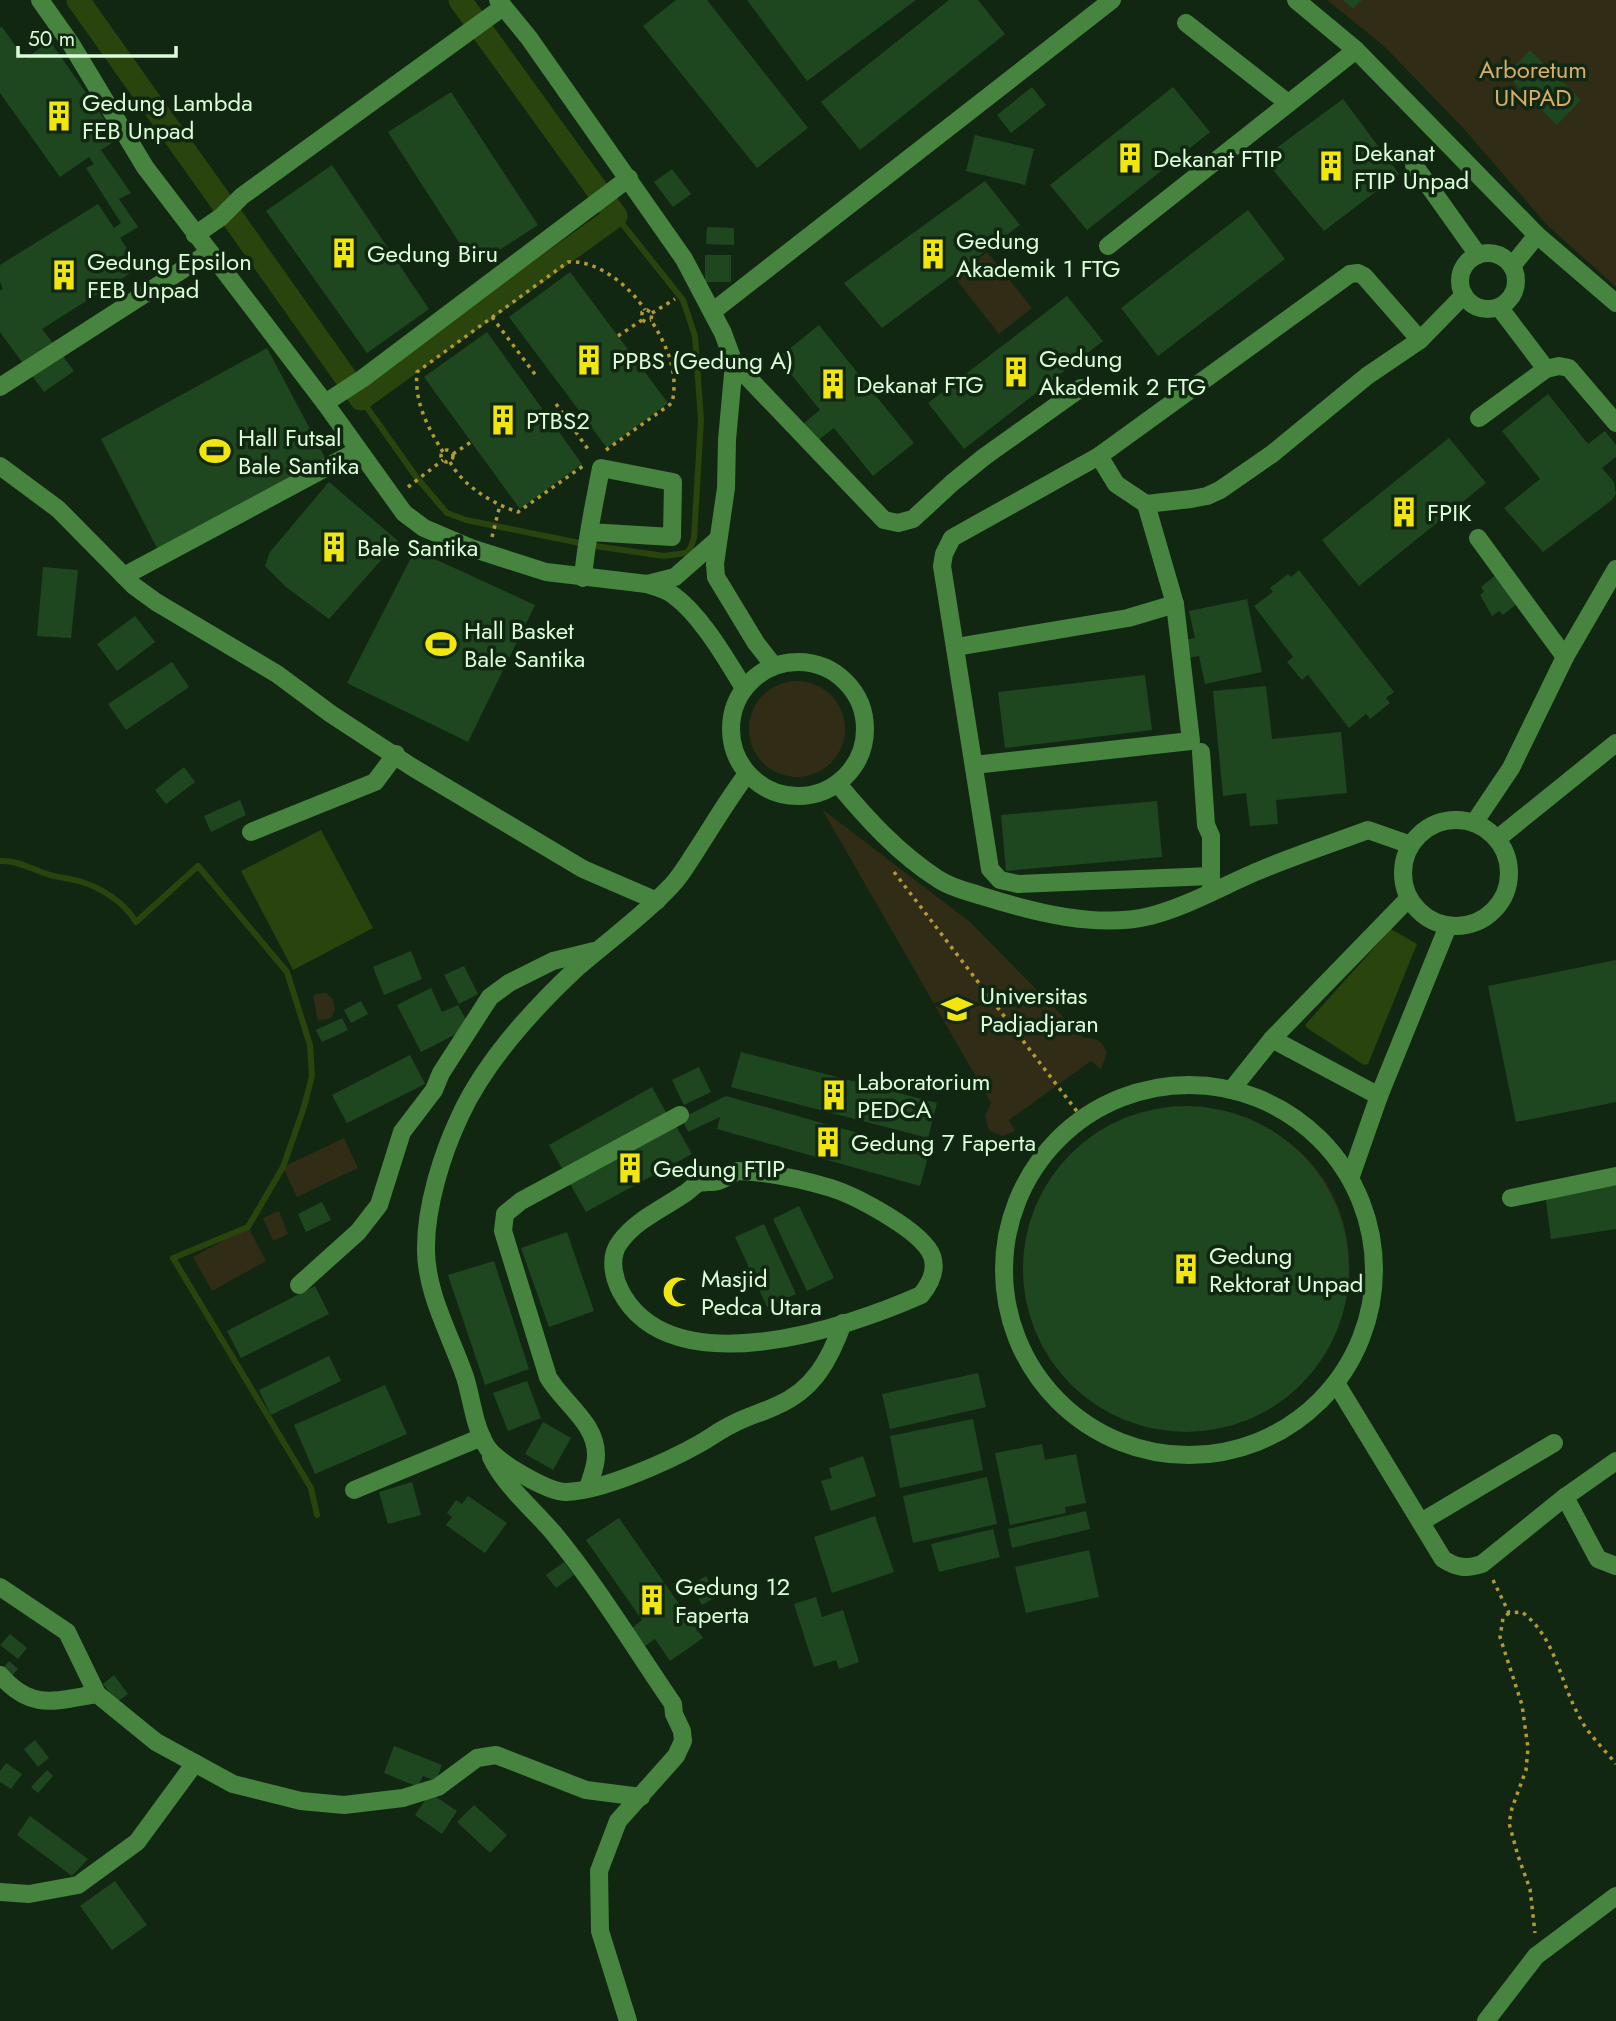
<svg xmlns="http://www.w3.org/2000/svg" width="1616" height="2021" font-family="Jost,sans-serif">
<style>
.green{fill:#312c15;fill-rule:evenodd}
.water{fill:#2a440d}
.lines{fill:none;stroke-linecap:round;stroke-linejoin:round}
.stream{stroke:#2a440d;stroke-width:6}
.canal{stroke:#2a440d;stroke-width:23}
.building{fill:#1e4720}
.path{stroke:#b49937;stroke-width:3.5;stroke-dasharray:3.5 5;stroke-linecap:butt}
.minor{stroke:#47843f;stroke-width:18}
.labels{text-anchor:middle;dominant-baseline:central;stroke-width:7;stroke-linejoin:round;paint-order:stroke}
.park-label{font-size:24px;fill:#daac68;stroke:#112712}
.poi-label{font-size:24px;fill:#dbfdd9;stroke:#112712;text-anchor:start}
</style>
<rect width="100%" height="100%" fill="#112712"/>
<!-- green -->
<g class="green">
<polygon points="1327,0 1616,0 1616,287 1546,224 1465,130 1385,47"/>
<polygon points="987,252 1032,308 999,334 955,278"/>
<circle cx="797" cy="729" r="48"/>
<path d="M822,809L970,922L1084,1038C1097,1038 1103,1041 1107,1053L1101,1069L1091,1061L1009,1120L1015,1131L1002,1136L989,1130L985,1116L991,1103Z"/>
<polygon points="326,993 333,999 335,1010 331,1018 318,1021 313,996 316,994"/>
<path d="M1180,1107C1216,1108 1249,1115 1280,1136C1375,1198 1370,1339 1279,1402C1254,1420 1222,1431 1190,1431C1057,1432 975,1285 1054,1175C1072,1150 1098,1128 1128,1117C1145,1111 1162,1109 1180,1107ZM1186,1154L1215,1158L1211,1174L1226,1178L1245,1189L1222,1219C1201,1207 1179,1203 1155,1213L1135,1182L1149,1174L1144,1161L1161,1156ZM1125,1188L1146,1219C1093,1258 1126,1331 1188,1332L1196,1387C1127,1391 1079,1348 1067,1282C1090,1280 1101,1269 1084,1248C1090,1226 1106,1201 1125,1188ZM1254,1196L1266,1213C1261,1238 1277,1237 1294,1229C1316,1277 1292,1341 1248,1368L1243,1357L1237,1353L1223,1356C1217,1365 1221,1370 1224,1380L1210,1384L1202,1329C1248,1307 1258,1269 1230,1226Z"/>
<polygon points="344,1138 358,1168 297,1197 283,1167"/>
<polygon points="279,1211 288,1234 273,1241 263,1218"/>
<polygon points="248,1227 266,1261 212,1291 193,1257"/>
</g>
<!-- water -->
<g class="water">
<polygon points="321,830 373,928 293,970 241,871"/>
<polygon points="1391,929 1417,944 1368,1064 1364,1065 1307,1028 1305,1025"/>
</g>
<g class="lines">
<!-- stream -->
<g class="stream">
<polyline points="361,399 417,478 447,513 466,520 595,546 664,556 686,553 690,549 694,538 701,420 695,336 683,300 616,216"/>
<path d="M0,861C16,860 32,869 47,874C58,878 69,878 79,881C102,888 124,902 136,922L198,866L287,972L310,1045L312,1076L304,1107L283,1167L248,1227L173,1258L311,1488L317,1515"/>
</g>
<!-- canal -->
<polyline class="canal" points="78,0 361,399 616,216 460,0"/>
</g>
<!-- building -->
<g class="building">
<polygon points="676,0 707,0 808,128 757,168 643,26"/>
<polygon points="747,0 916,0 807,81"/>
<polygon points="949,0 978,0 1005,34 860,150 821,102"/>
<polygon points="1343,0 1362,0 1353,9"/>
<polygon points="2,27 25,59 50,41 118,139 101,150 131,193 119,199 138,227 120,238 140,267 42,329 74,371 44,392 0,332 0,290 3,289 0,282 0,265 98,204 114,228 121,223 86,168 94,164 89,157 60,177 0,93 0,28"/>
<polygon points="1530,50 1581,100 1557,125 1506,75"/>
<polygon points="1032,87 1046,105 1011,133 997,115"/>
<polygon points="1173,87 1210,132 1087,230 1050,185"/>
<polygon points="451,92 538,225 484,260 473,244 464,250 388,132"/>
<polygon points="1343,99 1399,174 1324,231 1263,158"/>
<polygon points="975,135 1034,149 1025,185 966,171"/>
<polygon points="332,165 429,309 367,353 266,211"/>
<polygon points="672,169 691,194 673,207 654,182"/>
<polygon points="985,181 1020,225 882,328 844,283"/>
<polygon points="1248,210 1285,259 1158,356 1121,308"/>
<polygon points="707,227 734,228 734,245 706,244"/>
<rect x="705" y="255" width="26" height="27"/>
<polygon points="570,272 668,403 607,448 509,317"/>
<polygon points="1067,296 1103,341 964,449 928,403"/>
<polygon points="819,325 914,443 873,476 834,428 817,441 803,424 820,410 778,358"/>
<polygon points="487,332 582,464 520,509 424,377"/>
<polygon points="267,348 328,463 160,554 101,439"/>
<polygon points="1548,394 1588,444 1605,431 1616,445 1616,457 1602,468 1614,482 1616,494 1612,500 1543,552 1504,508 1540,479 1502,431"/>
<polygon points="1449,438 1486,483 1359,586 1322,540"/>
<polygon points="329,482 398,541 329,619 286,587 265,566 270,552"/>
<polygon points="415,550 535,605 468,742 347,683"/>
<polygon points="43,567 78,570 71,638 37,636"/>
<polygon points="1299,570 1394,692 1386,698 1390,703 1370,719 1366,714 1349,728 1308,675 1302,680 1287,662 1293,657 1254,606 1273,592 1270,588 1288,574 1291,577"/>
<polygon points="1497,574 1519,602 1503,615 1499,611 1492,616 1480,595 1484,592 1481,587"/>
<polygon points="1247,599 1262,672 1205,684 1199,656 1188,658 1184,640 1195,638 1189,611"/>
<polygon points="135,616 155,642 117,671 97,644"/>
<polygon points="172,662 189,687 126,730 108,704"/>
<polygon points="1145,675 1152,730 1005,748 998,692"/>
<polygon points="1266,686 1272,739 1341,732 1347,793 1276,800 1278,824 1250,826 1246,793 1223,796 1213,691"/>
<polygon points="184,767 195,782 166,804 155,790"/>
<polygon points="240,800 246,815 211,832 204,816"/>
<polygon points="1157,801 1162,857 1006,871 1001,815"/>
<polygon points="411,951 422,979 384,995 373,967"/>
<polygon points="1616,960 1616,1102 1516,1122 1488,986"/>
<polygon points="464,966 478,994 459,1004 444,975"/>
<polygon points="431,988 442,1012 458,1005 470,1027 421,1052 397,1005"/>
<polygon points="361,1001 368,1014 351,1023 344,1010"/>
<polygon points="342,1018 348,1030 322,1042 316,1030"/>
<polygon points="741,1052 937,1103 928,1138 731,1087"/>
<polygon points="410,1055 425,1084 347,1123 332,1095"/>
<polygon points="699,1067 711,1092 684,1105 672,1080"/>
<polygon points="652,1087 668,1116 565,1174 549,1145"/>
<polygon points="726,1096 929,1153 920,1186 717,1129 720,1117 688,1132 682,1118"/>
<circle cx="1186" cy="1269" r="163"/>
<polygon points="675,1124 692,1154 586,1212 569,1182"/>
<polygon points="1616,1183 1616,1229 1551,1239 1545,1194"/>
<polygon points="322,1202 331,1220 306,1232 298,1214"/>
<polygon points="799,1206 834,1278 807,1291 773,1219"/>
<polygon points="764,1224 796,1294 767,1307 735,1237"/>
<polygon points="567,1232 594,1311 549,1327 521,1248"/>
<polygon points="494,1261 529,1369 485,1385 448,1275"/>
<polygon points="315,1286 329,1314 241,1358 227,1331"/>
<polygon points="329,1356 341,1381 271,1415 259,1390"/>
<polygon points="978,1373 986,1407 890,1429 882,1394"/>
<polygon points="527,1381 541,1418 508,1431 493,1393"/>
<polygon points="385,1385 407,1434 315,1474 294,1425"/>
<polygon points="973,1419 983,1470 900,1488 890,1436"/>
<polygon points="543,1422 571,1438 553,1470 525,1454"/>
<polygon points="1042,1444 1045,1460 1076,1454 1086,1503 1065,1507 1066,1513 1010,1525 995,1453"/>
<polygon points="863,1456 876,1496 831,1511 821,1481 832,1478 829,1468"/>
<polygon points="987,1477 997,1524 913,1543 903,1496"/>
<polygon points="412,1482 421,1515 388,1524 379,1492"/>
<polygon points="468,1496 507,1523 485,1553 446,1525 452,1517 447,1513 456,1500 462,1504"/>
<polygon points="1086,1511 1090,1529 1012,1548 1008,1529"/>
<polygon points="875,1516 894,1572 832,1593 814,1537"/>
<polygon points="619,1518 703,1638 670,1661 655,1639 645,1646 632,1628 642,1620 586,1540"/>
<polygon points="993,1529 1000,1557 939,1572 931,1544"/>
<polygon points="1089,1550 1099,1597 1026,1613 1015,1567"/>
<polygon points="564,1562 574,1575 556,1588 546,1575"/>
<polygon points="706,1576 717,1596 702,1605 691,1585"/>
<polygon points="816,1597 822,1617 843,1610 859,1662 839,1669 836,1660 814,1667 794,1604"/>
<polygon points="10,1634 27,1648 18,1659 0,1645"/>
<polygon points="9,1661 18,1669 9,1679 0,1671"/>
<polygon points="114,1675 128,1694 117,1702 103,1684"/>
<polygon points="35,1740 49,1758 38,1767 24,1749"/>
<polygon points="394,1746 442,1765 436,1781 423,1776 418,1787 384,1773"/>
<polygon points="6,1763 22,1774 11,1789 0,1782 0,1771"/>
<polygon points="47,1770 53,1776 38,1793 31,1787"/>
<polygon points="430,1793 457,1811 442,1834 415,1815"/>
<polygon points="474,1805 507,1835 490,1853 457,1822"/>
<polygon points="30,1816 88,1859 72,1876 17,1835"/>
<polygon points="115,1881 147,1925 112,1950 80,1906"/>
</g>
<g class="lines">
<!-- path -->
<g class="path">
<polyline points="652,313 675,299"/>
<polyline points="492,317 537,377"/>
<polyline points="618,336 642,320"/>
<polyline points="556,404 590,452"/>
<path d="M606,450L672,403C679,372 667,346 651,320L652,313L647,310L642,312V320L646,322L651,320"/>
<circle cx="447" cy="456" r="6"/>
<path d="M443,452C428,428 414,402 417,372L568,262C596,259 630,286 645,310"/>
<polyline points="453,454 471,442"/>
<path d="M450,462C463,486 493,504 518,512L583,466"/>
<polyline points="408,487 443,460"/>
<polyline points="492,537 500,505"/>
<polyline points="894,872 1082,1118"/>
<path d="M1493,1580L1509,1613L1522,1612C1556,1638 1559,1680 1579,1716C1587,1733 1604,1749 1616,1764"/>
<polyline points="1509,1613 1503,1618 1500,1637 1522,1705 1528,1748 1526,1770 1512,1808 1509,1823 1518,1856 1530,1889 1535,1933"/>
</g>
<!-- minor -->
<g class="minor">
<polyline points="40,0 71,44 145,167 325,403 404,513 424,528 471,548 546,572 647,584 675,577 717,540"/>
<polyline points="498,0 529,38 684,259 723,333 734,363 727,440 726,488 715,564 716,577 756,643 774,666"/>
<polyline points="1296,0 1356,50 1537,235 1616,303"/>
<polyline points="1186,23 1288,103"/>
<polyline points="1414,165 1478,255"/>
<polyline points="195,235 221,217 242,196 503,7"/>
<polyline points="1108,246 1356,50"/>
<circle cx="1488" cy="281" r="28"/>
<polyline points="1512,266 1537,235"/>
<polyline points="1499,307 1546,369 1559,366 1569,368 1616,423"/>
<polyline points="712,312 1112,0"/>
<polyline points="734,363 884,520 898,523 913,519 952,483 984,457 1081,388"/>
<polyline points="0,387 210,252"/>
<polyline points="325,403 362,379 629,178"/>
<polyline points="1479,418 1546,369"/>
<polyline points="1099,456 1116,484 1146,504 1191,499 1207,496 1220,490 1272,454 1367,376 1420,340"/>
<polyline points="0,466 58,509 134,586 156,602 277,674 331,714 412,767 583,869 657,901"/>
<polyline points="1478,538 1565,657"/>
<polyline points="124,576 357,451"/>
<path d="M583,578C586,541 594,505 601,468L673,482L672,537L589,532"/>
<path d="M647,584C655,587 666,589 673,595C701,615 726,659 744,688"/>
<polyline points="956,647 1128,618 1175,604 1146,504"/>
<circle cx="798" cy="729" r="67"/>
<polyline points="1201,752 1206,825 1211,836 1211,887"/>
<polyline points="974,765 1191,741 1175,604"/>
<path d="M747,774C728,799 713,825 696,851C688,863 681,876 671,886C643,916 609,940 578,967C534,1008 485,1062 460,1116C442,1154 426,1206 426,1247C425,1292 451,1336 465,1377C472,1399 474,1427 487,1447C496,1462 548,1492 566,1492C602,1491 667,1462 699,1444C710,1438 720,1430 731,1425C745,1417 761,1413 776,1406C814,1390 830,1359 843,1323"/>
<path d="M838,784C867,819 899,854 938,879C951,888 967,891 982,896C1033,912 1097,929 1150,916C1189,906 1226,884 1263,869C1297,855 1333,843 1368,830L1411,845"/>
<circle cx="1456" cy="873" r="53"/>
<polyline points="1474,823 1511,768 1565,657 1616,569"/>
<polyline points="251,832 375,782 396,754"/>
<polyline points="1497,839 1616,743"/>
<polyline points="1211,876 1018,884 1000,880 990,869 942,566 944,554 952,538 1099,456 1350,274 1358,273 1364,276 1420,340 1464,295"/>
<polyline points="1272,1039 1379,1096"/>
<circle cx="1189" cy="1270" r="185"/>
<polyline points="1232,1089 1272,1039 1409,898"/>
<path d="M737,1171C768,1172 801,1179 831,1188C856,1196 923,1231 932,1256C937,1270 930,1284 921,1295C847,1328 672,1387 621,1292C613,1277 609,1256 620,1242C636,1220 662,1209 684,1194C688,1192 692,1187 697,1184C703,1181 711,1183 718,1181C724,1179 731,1175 737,1171Z"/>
<polyline points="1351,1176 1379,1096 1448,926"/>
<polyline points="1511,1198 1616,1176"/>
<polyline points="299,1285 358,1232 379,1205 402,1132 434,1090 441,1073 490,997 509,983 553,961 594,951"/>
<path d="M1336,1383L1443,1559C1457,1568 1466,1569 1482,1564L1565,1497L1616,1461"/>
<path d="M491,1457C505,1487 535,1510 556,1536C599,1589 634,1647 673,1704L674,1714L682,1731L683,1741L676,1756L618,1821L599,1871L600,1931L628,2021"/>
<path d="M588,1488C591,1478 596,1466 596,1456C597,1423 563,1403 548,1377L503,1231L505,1214L521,1201L680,1115"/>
<polyline points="354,1490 482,1437"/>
<polyline points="1565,1497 1598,1559 1616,1566"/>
<polyline points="1421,1522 1554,1443"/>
<polyline points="0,1587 67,1632 97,1694 156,1742 233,1784 301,1801 344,1805 403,1798 438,1787 477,1758 496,1755 586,1790 641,1797"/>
<path d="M0,1675C32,1711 54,1701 97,1694"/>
<polyline points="0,1892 29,1894 78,1885 137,1842 195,1763"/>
<polyline points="1486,2021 1536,1956 1616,1896"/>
</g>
</g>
<!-- icons -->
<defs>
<g id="building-bare" transform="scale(2.415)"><path d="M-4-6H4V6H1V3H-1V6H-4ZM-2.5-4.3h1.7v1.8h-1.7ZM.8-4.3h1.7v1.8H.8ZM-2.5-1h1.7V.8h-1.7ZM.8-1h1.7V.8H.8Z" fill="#f2e610" stroke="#112712" stroke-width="2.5" paint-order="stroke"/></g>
<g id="stadium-bare" transform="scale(2.415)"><path d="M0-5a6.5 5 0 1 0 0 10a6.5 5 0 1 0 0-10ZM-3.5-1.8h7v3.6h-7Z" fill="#f2e610" stroke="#112712" stroke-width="2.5" paint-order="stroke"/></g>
<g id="university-bare" transform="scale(2.415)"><path d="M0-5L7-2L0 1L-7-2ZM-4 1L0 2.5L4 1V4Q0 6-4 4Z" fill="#f2e610" stroke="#112712" stroke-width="2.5" paint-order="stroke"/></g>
<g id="mosque-bare" transform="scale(2.415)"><path d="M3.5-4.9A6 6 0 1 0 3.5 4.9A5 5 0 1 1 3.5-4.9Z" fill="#f2e610" stroke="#112712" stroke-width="2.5" paint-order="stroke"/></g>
</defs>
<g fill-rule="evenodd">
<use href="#building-bare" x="59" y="116"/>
<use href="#building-bare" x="1130" y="158"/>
<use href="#building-bare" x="1331" y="166"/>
<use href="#building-bare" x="344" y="253"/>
<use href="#building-bare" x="933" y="254"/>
<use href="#building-bare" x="64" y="275"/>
<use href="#building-bare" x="589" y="360"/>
<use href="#building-bare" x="1016" y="372"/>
<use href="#building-bare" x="833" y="384"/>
<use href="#building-bare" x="503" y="420"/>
<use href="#stadium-bare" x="215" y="451"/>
<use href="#building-bare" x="1404" y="512"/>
<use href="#building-bare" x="334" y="547"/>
<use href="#stadium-bare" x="441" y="644"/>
<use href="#university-bare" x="957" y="1009"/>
<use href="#building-bare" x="834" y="1095"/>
<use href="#building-bare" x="828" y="1142"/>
<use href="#building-bare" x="630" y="1168"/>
<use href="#building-bare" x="1186" y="1269"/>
<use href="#mosque-bare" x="678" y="1292"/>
<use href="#building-bare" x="652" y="1600"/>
</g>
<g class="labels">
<!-- park labels -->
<g class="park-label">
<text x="1533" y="69">Arboretum<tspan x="1533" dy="28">UNPAD</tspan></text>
</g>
<!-- poi labels -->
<g class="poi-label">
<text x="82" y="102">Gedung Lambda<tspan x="82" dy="28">FEB Unpad</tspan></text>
<text x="1354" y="152">Dekanat<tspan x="1354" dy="28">FTIP Unpad</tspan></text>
<text x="1153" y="158">Dekanat FTIP</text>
<text x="956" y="240">Gedung<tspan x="956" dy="28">Akademik 1 FTG</tspan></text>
<text x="367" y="253">Gedung Biru</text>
<text x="87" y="261">Gedung Epsilon<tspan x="87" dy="28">FEB Unpad</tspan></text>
<text x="1039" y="358">Gedung<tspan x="1039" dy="28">Akademik 2 FTG</tspan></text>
<text x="612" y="360">PPBS (Gedung A)</text>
<text x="856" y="384">Dekanat FTG</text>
<text x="526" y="420">PTBS2</text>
<text x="238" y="437">Hall Futsal<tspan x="238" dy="28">Bale Santika</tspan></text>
<text x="1427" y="512">FPIK</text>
<text x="357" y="547">Bale Santika</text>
<text x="464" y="630">Hall Basket<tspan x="464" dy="28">Bale Santika</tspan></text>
<text x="980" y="995">Universitas<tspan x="980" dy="28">Padjadjaran</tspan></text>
<text x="857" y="1081">Laboratorium<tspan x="857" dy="28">PEDCA</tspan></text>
<text x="851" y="1142">Gedung 7 Faperta</text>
<text x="653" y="1168">Gedung FTIP</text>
<text x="1209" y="1255">Gedung<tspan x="1209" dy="28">Rektorat Unpad</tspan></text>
<text x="701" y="1278">Masjid<tspan x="701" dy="28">Pedca Utara</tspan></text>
<text x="675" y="1586">Gedung 12<tspan x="675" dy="28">Faperta</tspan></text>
</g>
</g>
<!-- scale -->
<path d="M18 46v10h158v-10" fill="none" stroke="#dbfdd9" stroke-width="3.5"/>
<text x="28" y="46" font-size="21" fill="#dbfdd9" stroke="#112712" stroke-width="5" paint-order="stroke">50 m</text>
</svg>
